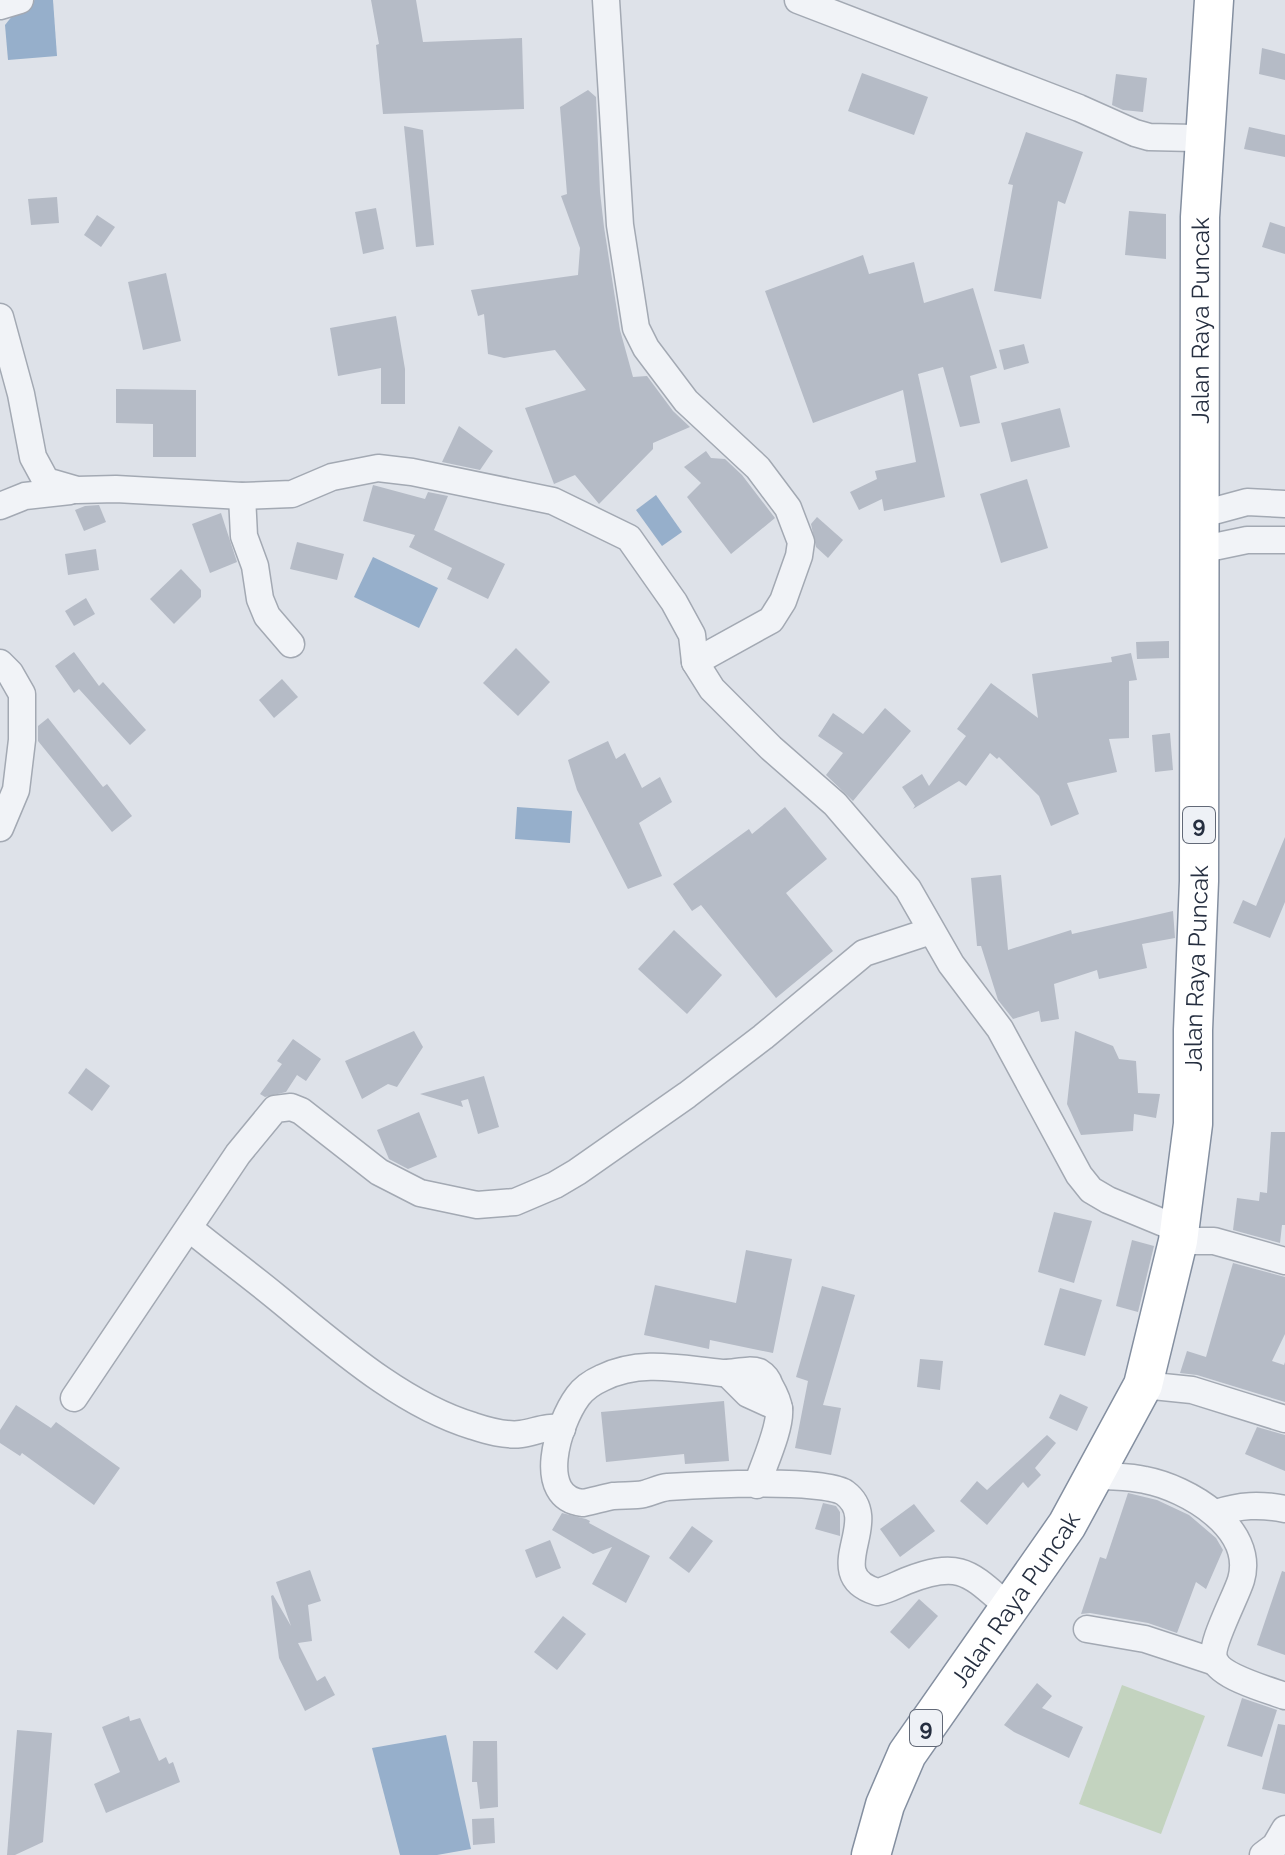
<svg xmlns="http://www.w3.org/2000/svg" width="1285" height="1855" font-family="Raleway,sans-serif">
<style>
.green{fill:#c3d3bf}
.water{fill:#96afcb}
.building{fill:#b5bbc6}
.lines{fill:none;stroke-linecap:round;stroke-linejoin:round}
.minor-casing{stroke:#a3a9b3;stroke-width:29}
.highway-casing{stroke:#848fa0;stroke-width:41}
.minor{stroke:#f1f3f7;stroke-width:26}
.highway{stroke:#fff;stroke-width:38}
.labels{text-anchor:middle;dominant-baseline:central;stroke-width:7;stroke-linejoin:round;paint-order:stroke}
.shield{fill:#eef1f6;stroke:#626977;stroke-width:2}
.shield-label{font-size:22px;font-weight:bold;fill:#262f40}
.street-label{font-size:24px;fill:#262f40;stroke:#eef1f6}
</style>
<rect width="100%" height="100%" fill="#dee2e9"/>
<!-- green -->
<polygon class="green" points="1122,1685 1205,1716 1161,1834 1079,1804"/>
<!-- water -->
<g class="water">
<polygon points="35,0 53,0 57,56 8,60 5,25 21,5"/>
<polygon points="656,495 682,532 662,546 636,510"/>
<polygon points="373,557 438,588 419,628 354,597"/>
<polygon points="517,807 572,811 570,843 515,839"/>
<polygon points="446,1735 471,1849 437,1855 400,1855 372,1748"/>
</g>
<!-- building -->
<g class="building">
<polygon points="371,0 416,0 423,42 522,38 524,109 383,114 376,45 379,44"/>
<polygon points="1262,48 1285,54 1285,80 1259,74"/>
<polygon points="862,73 928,97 914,135 848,111"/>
<polygon points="1116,74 1147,78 1143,112 1123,110 1112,105"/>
<polygon points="588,90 596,97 600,192 604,227 620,330 633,377 647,376 673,411 690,427 653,443 653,449 599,504 575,475 554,484 525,408 586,390 555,350 504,358 488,354 484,314 478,316 471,290 578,275 580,248 561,196 567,194 560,107"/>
<polygon points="404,126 423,130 434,245 416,247"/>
<polygon points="1249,127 1285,135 1285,157 1244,149"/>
<polygon points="1026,132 1083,152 1065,204 1058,201 1041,299 994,291 1013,185 1008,184"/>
<polygon points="57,197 59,223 31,225 28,199"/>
<polygon points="376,208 384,249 363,254 355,212"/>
<polygon points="1129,211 1166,214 1166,259 1125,255"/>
<polygon points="97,215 115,227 101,247 84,235"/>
<polygon points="1270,222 1285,227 1285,254 1262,247"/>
<polygon points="863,255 869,274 914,262 924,303 973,288 997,368 970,376 980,423 960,427 943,367 918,374 945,497 884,511 882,499 859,510 850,492 877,479 875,471 916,462 903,390 813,423 765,291"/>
<polygon points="166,273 181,341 143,350 128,282"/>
<polygon points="396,316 405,369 405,404 381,404 381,368 338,376 330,328"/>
<polygon points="1024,344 1029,363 1004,370 999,350"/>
<polygon points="116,389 196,390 196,457 153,457 153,424 116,423"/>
<polygon points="1060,408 1070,447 1011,462 1001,423"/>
<polygon points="459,426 493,451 480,470 442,462"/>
<polygon points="706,451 711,458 725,459 742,475 775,518 731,554 687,497 701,483 684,467"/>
<polygon points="1027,479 1048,548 1001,563 980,494"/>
<polygon points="373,485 425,499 428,492 448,496 434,530 505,564 488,599 447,579 452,568 409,547 415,535 363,521"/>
<polygon points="99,505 106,522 84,531 75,510 85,506"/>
<polygon points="221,513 237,562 210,573 192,524"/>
<polygon points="817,517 843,540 828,558 816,547 811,524"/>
<polygon points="297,542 344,554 337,580 290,569"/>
<polygon points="96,549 99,570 68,575 65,554"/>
<polygon points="181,569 201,590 201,597 174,624 150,599"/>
<polygon points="86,598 95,614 74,626 65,611"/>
<polygon points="1169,641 1169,658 1137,659 1136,642"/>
<polygon points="516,648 550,682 518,716 483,683"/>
<polygon points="74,652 99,686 103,682 146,730 130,745 79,689 74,693 55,666"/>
<polygon points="1131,653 1137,680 1129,681 1129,738 1109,739 1117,772 1067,783 1079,814 1051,826 1039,796 999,757 997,759 990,753 966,786 959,781 913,809 915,806 902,787 922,774 929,786 966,736 957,729 991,683 1038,718 1032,674 1112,662 1111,657"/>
<polygon points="282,679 298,697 274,718 259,700"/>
<polygon points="885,708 911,731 853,801 826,775 843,753 818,736 833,713 863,734"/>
<polygon points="48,718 103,787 107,784 132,816 112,832 38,741 38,726"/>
<polygon points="1170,733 1173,770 1155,772 1152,735"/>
<polygon points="608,741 616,759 625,753 642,788 660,777 672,802 639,823 662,876 628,889 577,790 568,760"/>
<polygon points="785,807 827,859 786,893 833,951 776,998 701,905 692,911 673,884 749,829 752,834"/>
<polygon points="1285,837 1285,902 1270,938 1233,923 1243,900 1256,906"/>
<polygon points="1001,875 1008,950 1071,930 1072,934 1173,911 1175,938 1142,944 1147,968 1099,979 1097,970 1054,984 1059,1019 1041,1022 1039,1011 1013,1019 998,1000 981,946 977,946 971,878"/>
<polygon points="674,930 722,975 687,1014 638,969"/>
<polygon points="414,1031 423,1047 397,1087 388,1084 362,1099 345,1061"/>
<polygon points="1075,1031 1113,1046 1119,1059 1136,1061 1138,1093 1160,1094 1156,1118 1134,1114 1133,1131 1081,1135 1067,1104"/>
<polygon points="293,1039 321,1059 306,1081 297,1075 286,1092 265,1097 260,1094 282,1064 277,1061"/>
<polygon points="86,1068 110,1086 92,1111 68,1093"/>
<polygon points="484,1076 499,1127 478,1134 468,1099 461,1101 463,1107 420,1094"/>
<polygon points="419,1112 437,1157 408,1169 389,1159 377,1130"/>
<polygon points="1271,1132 1285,1132 1285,1225 1282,1225 1280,1243 1233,1230 1237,1198 1259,1201 1260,1192 1267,1193"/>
<polygon points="1054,1212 1092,1221 1074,1283 1038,1272"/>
<polygon points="1132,1240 1154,1246 1138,1312 1116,1306"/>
<polygon points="746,1250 792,1259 773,1353 710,1340 709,1349 644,1335 655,1285 736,1303"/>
<polygon points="1233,1263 1285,1277 1285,1334 1272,1361 1284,1365 1285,1362 1285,1402 1197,1375 1180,1373 1187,1351 1206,1357"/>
<polygon points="822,1286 855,1295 823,1405 841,1408 831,1455 795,1448 808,1381 796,1377"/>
<polygon points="1060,1288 1102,1300 1085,1356 1044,1345"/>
<polygon points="920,1359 943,1361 940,1390 917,1387"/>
<polygon points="1060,1394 1088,1407 1077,1431 1049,1418"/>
<polygon points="724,1401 729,1461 685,1464 684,1454 606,1462 601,1412"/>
<polygon points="16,1405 51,1428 56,1422 120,1468 94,1505 22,1453 20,1456 0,1443 0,1430"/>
<polygon points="1257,1427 1285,1435 1285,1471 1245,1454"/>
<polygon points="1047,1435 1056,1443 1035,1468 1041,1475 1028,1488 1023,1482 987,1525 960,1501 977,1481 987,1490"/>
<polygon points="1128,1493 1157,1500 1189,1515 1216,1538 1223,1550 1206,1589 1196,1582 1177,1633 1148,1623 1090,1613 1081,1614 1100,1557 1106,1559"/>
<polygon points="823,1503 836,1506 840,1512 840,1536 815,1529"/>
<polygon points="914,1504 935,1531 900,1557 880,1529"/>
<polygon points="562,1513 586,1519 590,1521 589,1523 650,1556 626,1603 592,1584 612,1547 593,1554 552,1530"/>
<polygon points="692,1526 713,1541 689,1573 669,1558"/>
<polygon points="550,1540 561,1568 536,1578 525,1550"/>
<polygon points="310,1570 321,1601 308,1605 312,1641 298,1643 317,1681 325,1676 335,1695 305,1711 279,1658 271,1596 273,1595 291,1626 276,1582"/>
<polygon points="1282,1571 1285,1572 1285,1655 1257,1645"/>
<polygon points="919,1599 938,1616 909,1649 890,1632"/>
<polygon points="563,1616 586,1634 557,1670 534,1652"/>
<polygon points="1037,1683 1052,1696 1042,1708 1083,1727 1069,1758 1014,1732 1004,1725"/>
<polygon points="1242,1698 1277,1710 1262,1757 1227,1746"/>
<polygon points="129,1716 130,1721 140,1718 159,1761 166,1757 169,1764 173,1762 180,1782 106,1813 94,1784 120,1772 102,1727"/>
<polygon points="1278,1724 1285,1725 1285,1794 1262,1789"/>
<polygon points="17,1730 52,1733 43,1842 15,1855 7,1855"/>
<polygon points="473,1741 497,1741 498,1807 480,1809 477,1782 472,1782"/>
<polygon points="494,1818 495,1843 473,1845 472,1819"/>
</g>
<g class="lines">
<!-- minor casing -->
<g class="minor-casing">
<g id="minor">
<polyline points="606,0 620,225 636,328 646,348 686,401 758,468 788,508 801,542 799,556 783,601 771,620 695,662"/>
<polyline points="798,0 1079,108 1135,133 1149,137 1194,138 1203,147"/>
<polyline points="0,6 20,0"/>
<polyline points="0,317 21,394 33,457 46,481 77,490 116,489 242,496 292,494 332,477 378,468 412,472 553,501 629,538 674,602 692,635 695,662 712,689 771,748 835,804 908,889 951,964 1000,1029 1079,1175 1091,1190 1108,1200 1171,1226 1178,1241 1214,1241 1285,1261"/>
<polyline points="242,496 244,536 255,566 260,599 267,616 291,644"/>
<polyline points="0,506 25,496 70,491"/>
<polyline points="1199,515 1247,502 1285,504"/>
<polyline points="1199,550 1247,540 1285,540"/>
<polyline points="0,663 10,673 22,694 22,740 16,790 0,828"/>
<path d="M189,1228C217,1251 247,1273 275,1296C333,1343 400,1404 473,1426C488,1431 505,1436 521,1434C536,1432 547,1425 562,1429"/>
<polyline points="727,1373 748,1394 779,1408"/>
<polyline points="1143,1385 1192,1390 1285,1419"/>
<polyline points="74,1398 238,1154 275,1109 291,1107 301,1111 379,1172 420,1193 477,1205 515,1202 555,1185 577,1172 687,1095 763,1037 864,953 931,931"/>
<path d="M1096,1475C1112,1477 1129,1476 1145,1480C1187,1488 1256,1528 1241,1580C1236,1597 1208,1647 1215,1661C1222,1677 1268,1690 1285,1696"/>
<path d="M757,1485C763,1466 781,1428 779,1409C778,1401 774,1393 770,1386C768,1380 764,1375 759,1372C748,1368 733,1374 722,1373C680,1369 641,1359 602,1378C593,1382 584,1388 578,1396C558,1423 534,1498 583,1503C593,1501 603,1498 613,1496C624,1495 634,1496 644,1494C652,1492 659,1488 668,1487C698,1485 825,1478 845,1493C884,1522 819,1574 877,1592C888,1590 896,1585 906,1581C962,1559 970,1574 1011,1609"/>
<path d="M1216,1513C1240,1505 1260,1504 1285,1509"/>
<polyline points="1087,1629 1145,1639 1215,1662"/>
<polyline points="1263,1855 1275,1846 1285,1829"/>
</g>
</g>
<!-- highway casing -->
<g class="highway-casing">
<g id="highway">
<path id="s1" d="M871,1855L885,1805L907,1754L1067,1525L1143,1385L1178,1241L1193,1124V1030L1199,881L1200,217L1214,0"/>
</g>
</g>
<!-- minor -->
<use href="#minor" class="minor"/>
<!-- highway -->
<use href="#highway" class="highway"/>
</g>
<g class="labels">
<!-- shield labels -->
<g class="shield">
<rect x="1183" y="807" width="32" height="36" rx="6"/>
<rect x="910" y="1710" width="32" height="36" rx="6"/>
</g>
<g class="shield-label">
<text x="1199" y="825">9</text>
<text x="926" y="1728">9</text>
</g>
<!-- street labels -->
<g class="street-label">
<text stroke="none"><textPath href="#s1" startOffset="1616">Jalan Raya Puncak</textPath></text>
<text stroke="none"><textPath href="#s1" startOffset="968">Jalan Raya Puncak</textPath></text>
<text stroke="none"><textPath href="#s1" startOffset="296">Jalan Raya Puncak</textPath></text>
</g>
</g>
</svg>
